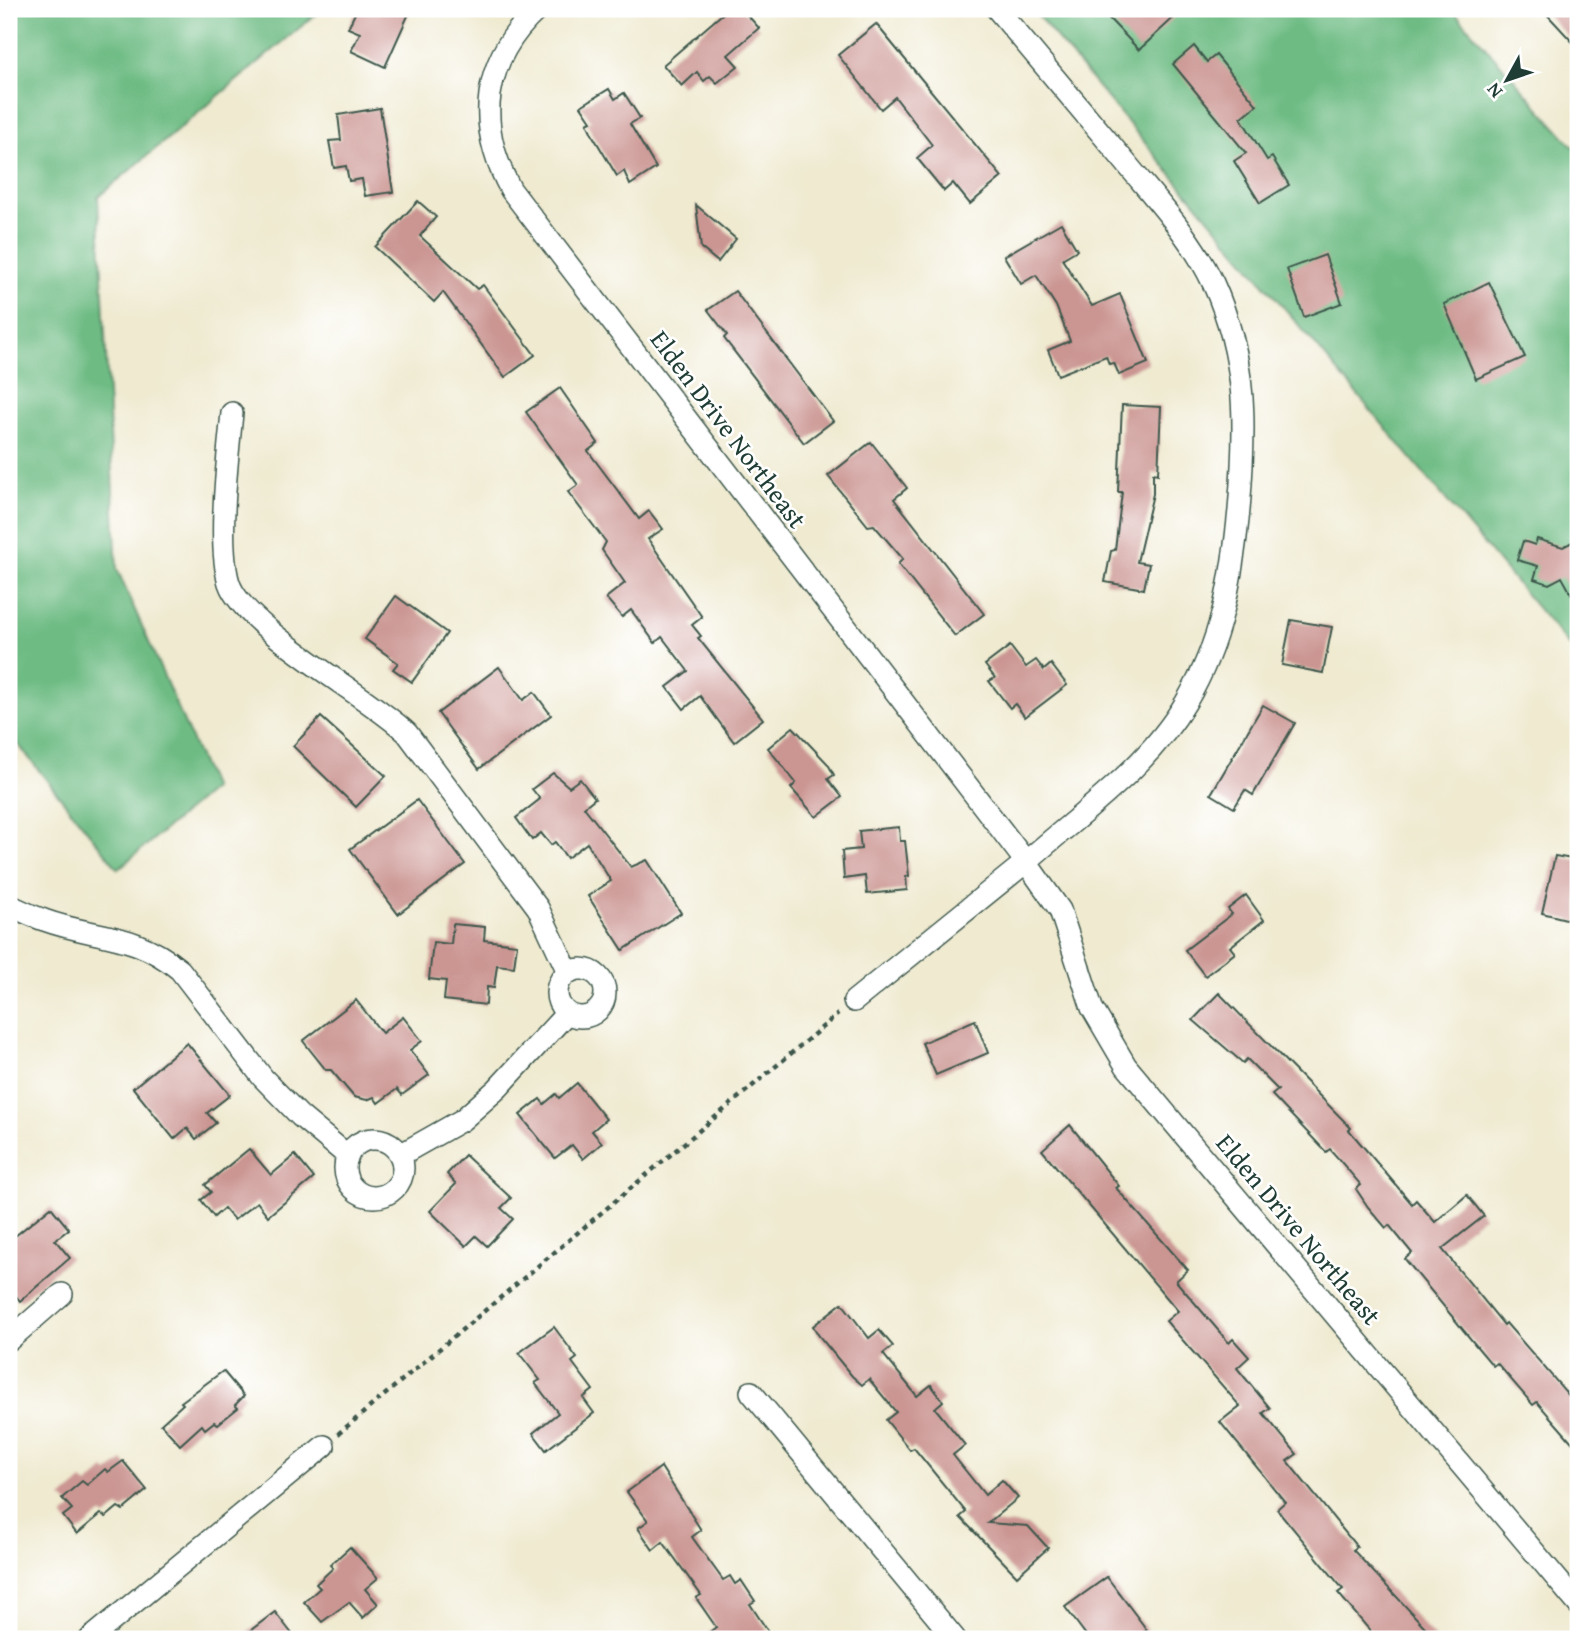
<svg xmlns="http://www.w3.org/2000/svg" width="1587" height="1648" font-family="'Gentium Book Plus',serif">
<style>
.forest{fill:#6ebc84;stroke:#467c5c;stroke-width:2}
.building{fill:#cb9592}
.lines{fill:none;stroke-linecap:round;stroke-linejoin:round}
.street-casing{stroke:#3e574b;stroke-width:24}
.path{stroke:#3e574b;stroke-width:4.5;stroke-dasharray:5 5;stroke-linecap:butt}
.street{stroke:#fff;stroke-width:21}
.labels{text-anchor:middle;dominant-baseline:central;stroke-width:5;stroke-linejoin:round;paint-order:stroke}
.street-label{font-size:26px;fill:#1f3d34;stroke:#fff}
</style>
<rect width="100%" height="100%" fill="#fff"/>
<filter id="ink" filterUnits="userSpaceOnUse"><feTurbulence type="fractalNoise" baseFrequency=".0143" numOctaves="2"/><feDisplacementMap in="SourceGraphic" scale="14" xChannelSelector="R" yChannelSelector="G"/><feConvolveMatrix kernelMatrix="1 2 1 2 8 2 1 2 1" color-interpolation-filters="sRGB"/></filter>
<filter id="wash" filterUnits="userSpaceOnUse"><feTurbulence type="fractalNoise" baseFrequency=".00686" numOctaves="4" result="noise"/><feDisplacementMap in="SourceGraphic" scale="28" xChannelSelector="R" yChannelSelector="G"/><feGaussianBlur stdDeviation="1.57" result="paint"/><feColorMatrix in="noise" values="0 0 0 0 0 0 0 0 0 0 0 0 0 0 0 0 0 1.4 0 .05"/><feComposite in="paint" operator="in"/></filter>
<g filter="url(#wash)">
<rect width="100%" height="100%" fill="#efead0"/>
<!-- forest -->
<g class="forest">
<polygon points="9,9 322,9 98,197 117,569 213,789 118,869 9,733"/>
<polygon points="1032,9 1452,9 1578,152 1578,656"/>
</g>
<g id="blocks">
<!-- building -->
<g class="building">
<polygon points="357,9 411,9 385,67 351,51 360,33 348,28"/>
<polygon points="728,9 742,9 759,28 728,55 738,66 717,83 710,76 704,81 697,72 682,86 663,65"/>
<polygon points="1100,9 1183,9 1139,50"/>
<polygon points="1542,9 1578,9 1578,48"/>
<polygon points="876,24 1002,177 970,204 953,183 944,191 917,158 932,145 895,97 881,109 838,55"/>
<polygon points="1194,46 1207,62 1216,55 1257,105 1241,118 1267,160 1272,157 1289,185 1260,203 1234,161 1246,153 1173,64"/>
<polygon points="609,89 615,99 624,93 640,118 630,124 656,168 630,185 624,171 617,176 593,136 587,123 591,121 581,106"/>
<polygon points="380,108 393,192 365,196 362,179 349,181 346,166 334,168 329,141 341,140 338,115"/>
<polygon points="418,201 436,217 420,236 477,289 483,285 535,355 505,377 443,292 434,302 375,247"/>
<polygon points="696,205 736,239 718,262 701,248"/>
<polygon points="1061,223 1077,250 1062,259 1092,306 1120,294 1148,363 1119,375 1114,363 1109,364 1106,356 1058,375 1048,350 1070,341 1056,306 1036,275 1021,284 1004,256"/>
<polygon points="1325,255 1342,303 1304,317 1287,269"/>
<polygon points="1489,282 1525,357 1476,379 1444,304"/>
<polygon points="735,291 833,421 804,443 724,338 727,335 708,310"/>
<polygon points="560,388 598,443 588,451 639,519 649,511 663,529 648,539 702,617 692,625 701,636 698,638 763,719 734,742 700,696 684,709 667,687 688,671 662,637 655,643 631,610 622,617 606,598 625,583 602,550 606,542 568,492 578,485 526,412"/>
<polygon points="1122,405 1161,407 1158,474 1153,473 1153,494 1137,562 1149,564 1144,589 1105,582 1111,551 1115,550 1122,492 1118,492"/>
<polygon points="871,442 907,488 894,499 984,614 955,636 898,564 903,559 874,525 868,526 828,476"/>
<polygon points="1537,539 1563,547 1578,539 1578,606 1562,577 1549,584 1534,579 1538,566 1517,560 1523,541 1535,545"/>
<polygon points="396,596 447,633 412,682 393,669 398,663 365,639"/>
<polygon points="1291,620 1332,627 1323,673 1282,665"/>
<polygon points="1010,646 1026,667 1036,660 1044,670 1051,664 1067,685 1025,717 1015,704 1010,708 989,681 995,678 985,665"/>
<polygon points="499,667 523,700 534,692 551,715 479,769 438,713"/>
<polygon points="1263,705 1295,723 1253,795 1245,790 1234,808 1211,794"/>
<polygon points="321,717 386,776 356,807 293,746"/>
<polygon points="793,727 828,764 834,775 828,779 842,797 816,817 791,788 796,783 768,748"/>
<polygon points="553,773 569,787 580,779 595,798 584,807 631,867 647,860 681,913 623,950 588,896 611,881 587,843 567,858 555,842 551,845 541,833 532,840 516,818 540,799 532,789"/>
<polygon points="417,800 465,864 398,914 350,849"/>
<polygon points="899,827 900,841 905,841 909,876 906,876 907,890 867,894 865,876 844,879 842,851 861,849 859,831"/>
<polygon points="1555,856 1578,860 1578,922 1542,913"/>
<polygon points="1246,895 1264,920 1230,947 1235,953 1205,976 1185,950 1232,914 1228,909"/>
<polygon points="453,924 485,927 484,940 517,944 514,967 497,965 494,988 487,987 486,1005 444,1000 446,981 429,979 433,942 451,944"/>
<polygon points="1219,993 1351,1128 1349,1130 1412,1204 1416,1200 1435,1222 1467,1195 1484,1216 1442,1249 1504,1325 1506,1323 1578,1406 1578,1449 1537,1402 1533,1405 1497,1363 1493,1366 1478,1348 1405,1259 1412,1253 1389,1225 1386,1228 1368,1207 1356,1189 1361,1185 1330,1149 1326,1152 1272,1095 1278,1090 1247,1059 1243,1063 1193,1020"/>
<polygon points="356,1000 382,1033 403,1017 422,1041 410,1050 429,1075 402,1095 397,1089 378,1103 374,1097 367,1100 354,1097 331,1070 326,1070 303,1041"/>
<polygon points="975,1020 988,1053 936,1075 922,1043"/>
<polygon points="187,1043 230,1095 207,1113 216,1123 196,1139 187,1128 174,1139 133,1088"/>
<polygon points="577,1083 606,1119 592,1131 602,1143 583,1159 572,1145 555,1158 520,1115 540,1099 544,1104 556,1094 559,1098"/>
<polygon points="1070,1125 1119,1186 1116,1188 1188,1270 1176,1281 1229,1343 1233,1339 1249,1357 1237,1368 1270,1408 1263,1413 1297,1454 1287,1461 1357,1547 1353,1550 1436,1639 1377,1639 1338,1593 1343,1589 1277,1509 1285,1502 1220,1422 1240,1406 1166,1321 1178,1311 1042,1150"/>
<polygon points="249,1149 271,1175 295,1155 314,1178 268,1216 257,1202 234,1220 224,1208 214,1217 201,1200 211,1192 205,1185"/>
<polygon points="465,1155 511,1198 501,1208 513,1219 487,1246 476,1236 466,1246 430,1211 456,1184 447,1174"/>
<polygon points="51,1207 69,1229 55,1240 70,1258 20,1301 9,1287 9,1241"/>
<polygon points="842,1303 869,1338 879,1330 893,1346 883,1354 917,1396 931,1385 943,1401 935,1408 965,1445 953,1455 985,1495 1002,1480 1018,1498 988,1523 1028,1526 1048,1548 1017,1576 960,1517 966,1512 914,1448 910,1450 886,1420 896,1412 869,1379 862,1385 852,1376 819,1336 813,1326"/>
<polygon points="554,1327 577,1358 572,1362 593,1390 583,1398 594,1413 546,1450 533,1433 558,1413 535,1383 540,1380 519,1353"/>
<polygon points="223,1371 244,1396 235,1405 238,1408 218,1424 214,1422 205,1429 202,1425 180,1445 161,1424 183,1404 181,1402"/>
<polygon points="123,1461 147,1490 123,1510 118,1507 106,1517 101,1514 77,1534 63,1516 72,1509 62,1498 82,1481 87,1485 105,1469 108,1472"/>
<polygon points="661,1467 701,1530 692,1537 723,1580 730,1576 735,1584 741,1580 755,1601 750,1604 773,1639 701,1639 716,1627 696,1598 701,1595 663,1542 653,1550 638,1528 648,1521 627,1492"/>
<polygon points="350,1547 378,1578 365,1589 378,1604 363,1618 349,1602 322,1622 304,1602 320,1588 316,1584 333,1568 330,1565"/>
<polygon points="1107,1577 1147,1630 1133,1639 1089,1639 1065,1607"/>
<polygon points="275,1612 296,1639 239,1639"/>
</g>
</g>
</g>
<g filter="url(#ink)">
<use href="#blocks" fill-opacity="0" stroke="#3e574b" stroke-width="2"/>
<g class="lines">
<!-- street casing -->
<g class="street-casing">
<g id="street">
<path d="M538,9C482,60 475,125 511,190L1026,862C1081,813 1148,767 1186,702C1222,641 1232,580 1239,510C1246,428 1248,360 1213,283C1192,238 1157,201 1126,163C1083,112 1040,60 997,9"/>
<path d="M232,413C228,456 217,543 229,583C244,628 367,695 407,733L538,908L568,972"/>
<path d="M9,905C20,910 32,916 44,920C96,939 133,931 180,970L263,1078L300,1116L348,1156"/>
<circle cx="581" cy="993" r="24"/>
<polyline points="854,1001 1026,862 1060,910 1092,1008 1126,1066 1578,1604"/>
<circle cx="374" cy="1168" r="29"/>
<polyline points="400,1155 462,1120 497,1089 567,1013"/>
<polyline points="9,1340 62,1294"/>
<polyline points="751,1392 955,1639"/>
<polyline points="90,1639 324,1446"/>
</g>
</g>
<!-- path -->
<polyline class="path" points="338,1434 838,1014"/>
<!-- street -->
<use href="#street" class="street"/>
</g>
</g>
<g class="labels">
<!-- street labels -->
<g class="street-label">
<text transform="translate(729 429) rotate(53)">Elden Drive Northeast</text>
<text transform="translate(1299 1229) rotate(50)">Elden Drive Northeast</text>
</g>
</g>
<!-- margin -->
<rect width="1587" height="1648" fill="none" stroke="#fff" stroke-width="35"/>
<!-- north arrow -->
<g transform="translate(1507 80) rotate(230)" stroke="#ffffff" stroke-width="5" paint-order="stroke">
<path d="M0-5L12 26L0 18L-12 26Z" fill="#1f3d34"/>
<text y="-10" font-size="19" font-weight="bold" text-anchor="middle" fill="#1f3d34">N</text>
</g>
</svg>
